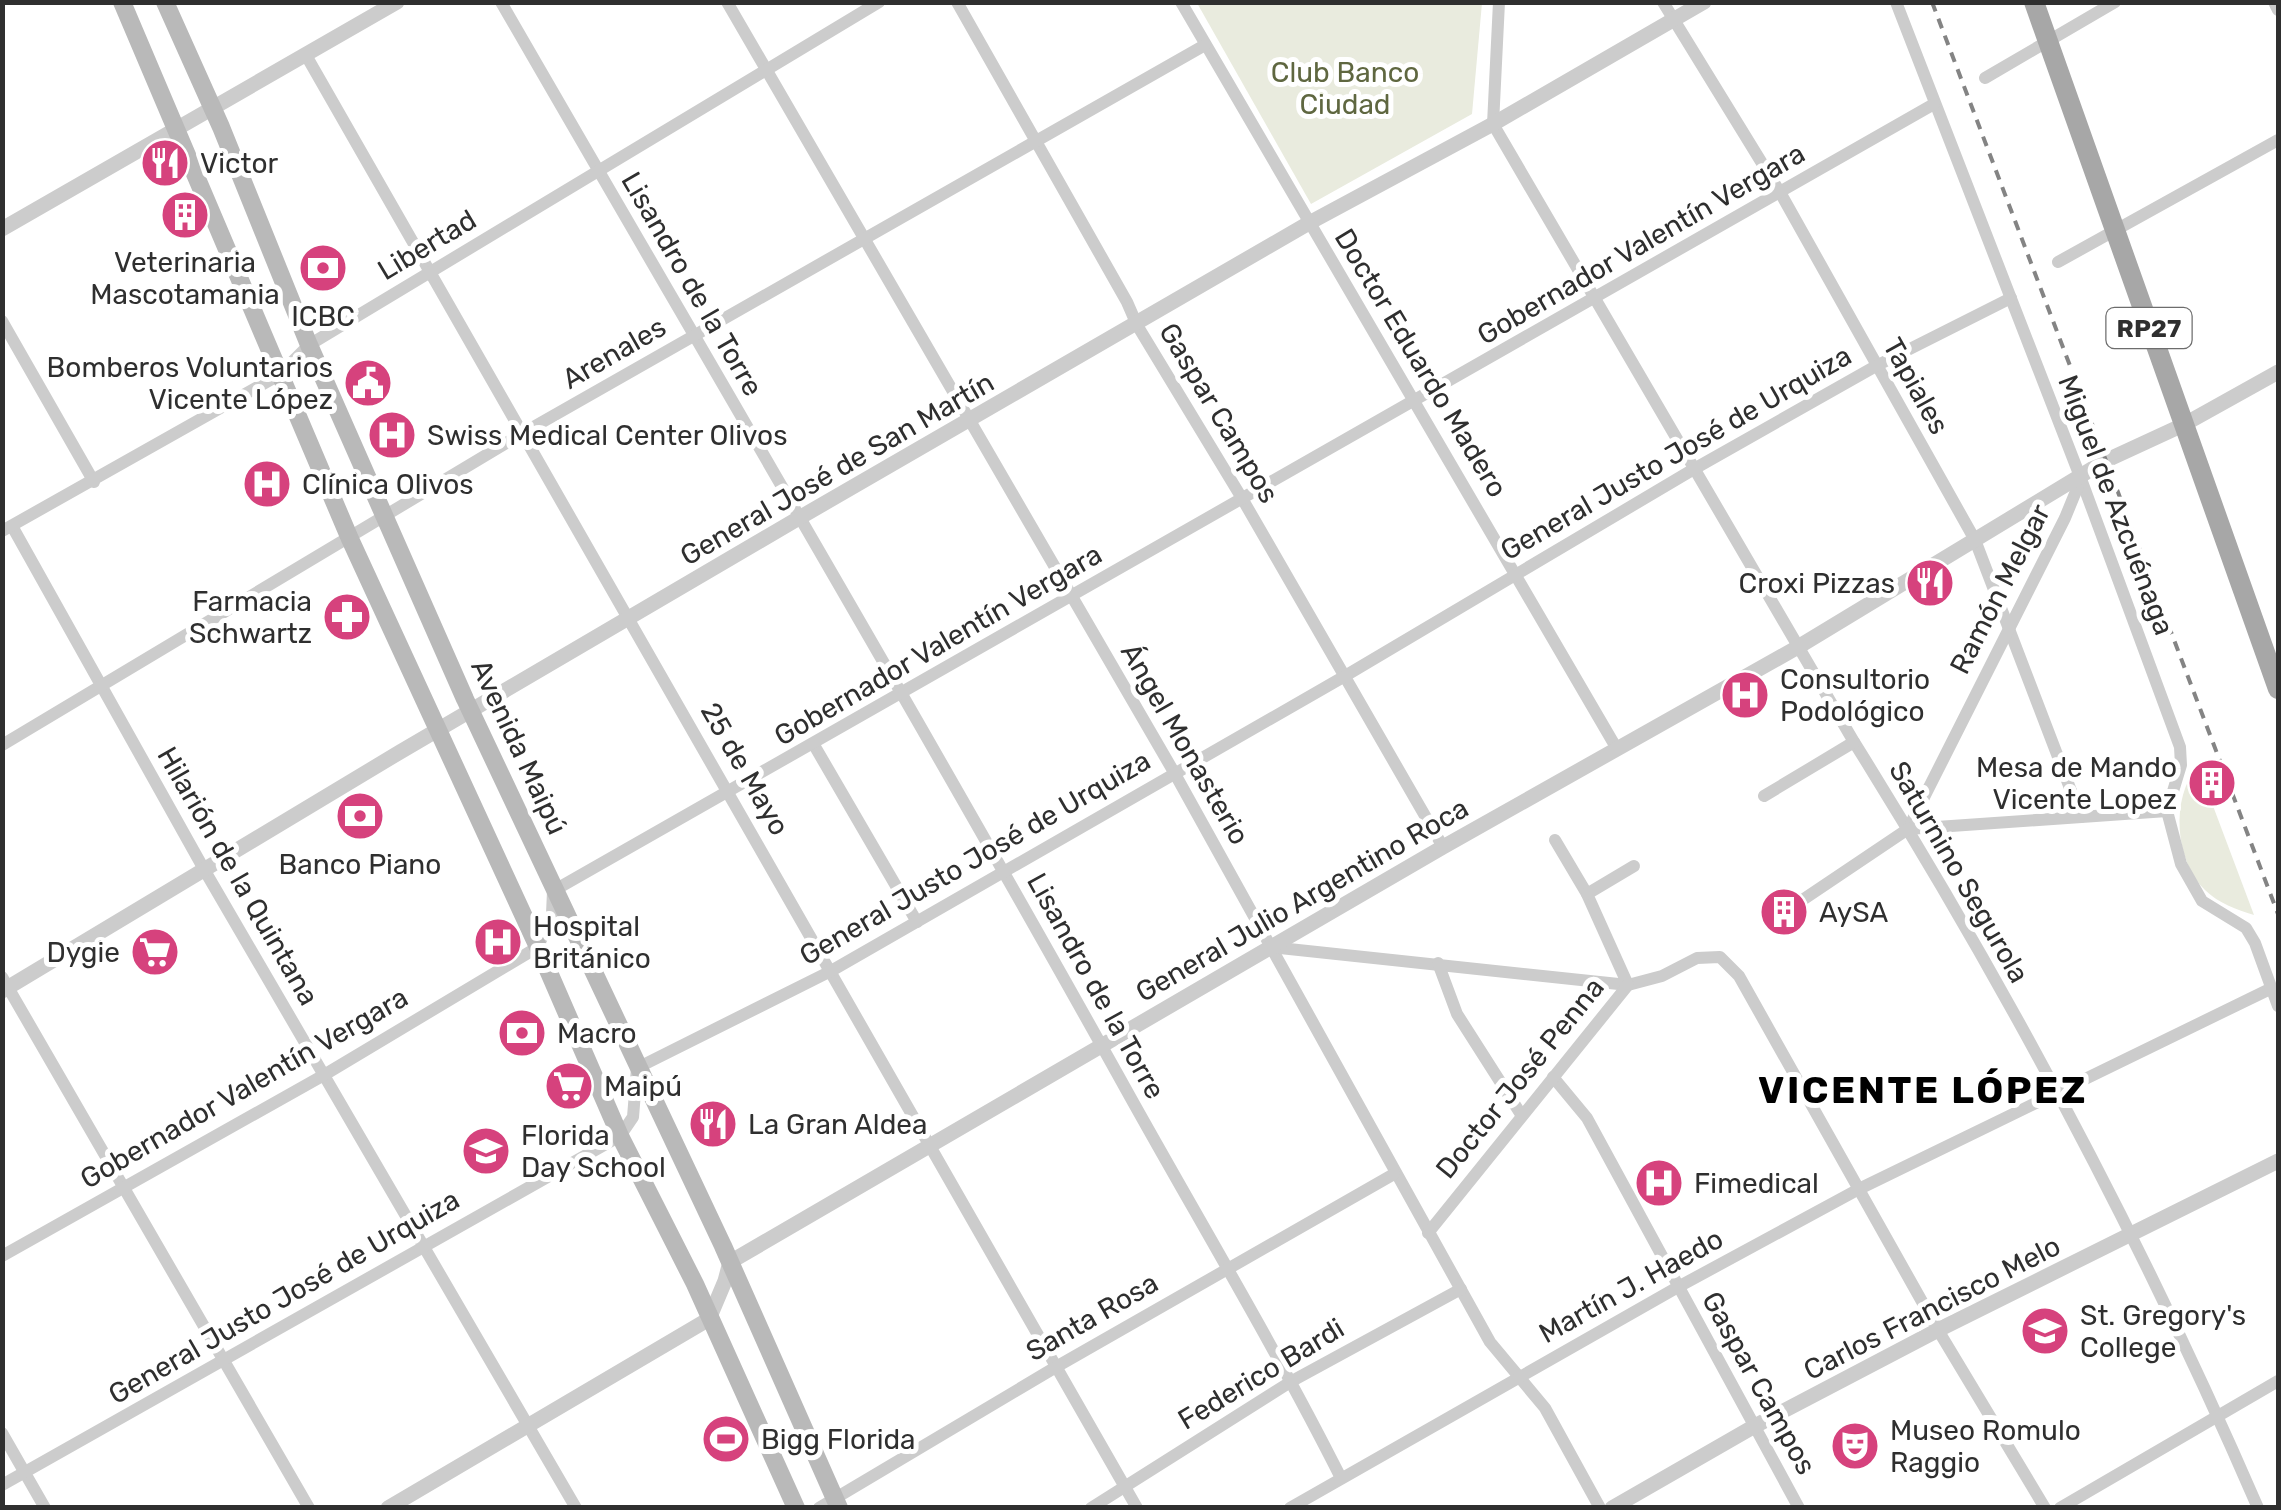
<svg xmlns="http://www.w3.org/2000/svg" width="2281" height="1510" font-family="Rubik,sans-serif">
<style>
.green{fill:#e9ebde}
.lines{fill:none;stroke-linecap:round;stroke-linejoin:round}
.minor{stroke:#ccc;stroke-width:12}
.tertiary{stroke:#ccc;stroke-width:15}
.secondary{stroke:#b9b9b9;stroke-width:18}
.primary{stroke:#a7a7a7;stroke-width:20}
.rail{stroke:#848484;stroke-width:4;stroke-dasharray:10 8;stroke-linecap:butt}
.labels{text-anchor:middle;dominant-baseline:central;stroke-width:10;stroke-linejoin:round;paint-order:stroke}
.shield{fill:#fff;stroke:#6d6d6d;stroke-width:2.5}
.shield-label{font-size:25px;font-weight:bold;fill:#2f2f2f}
.park-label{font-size:28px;fill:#5f6740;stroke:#fff}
.poi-label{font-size:28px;fill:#2f2f2f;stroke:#fff;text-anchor:start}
.street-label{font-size:28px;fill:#2f2f2f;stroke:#fff}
.district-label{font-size:38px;font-weight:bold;letter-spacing:2.5px;fill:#000;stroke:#fff}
</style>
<rect width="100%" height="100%" fill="#fff"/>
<!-- green -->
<g class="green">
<polygon points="1197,3 1482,3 1472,114 1311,204"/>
<path d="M2198,766L2254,915C2237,910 2218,903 2205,890C2175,861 2170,798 2198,766Z"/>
</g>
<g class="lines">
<!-- minor -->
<g class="minor">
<path d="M501,2C707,359 917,715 1118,1075C1192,1209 1272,1341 1341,1478"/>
<polyline points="727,2 1175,774 1490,1342 1545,1408 1600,1508"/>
<polyline points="957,2 1127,302 1137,325 1243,500 1443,847"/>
<polyline points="1181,2 1617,749"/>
<path d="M1499,2L1493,124L1854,742C2007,987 2143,1242 2258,1508"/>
<polyline points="1663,2 1781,194 1975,540 2081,817"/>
<polyline points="1896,2 2081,479 2180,747 2181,765 2167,811 2181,864 2202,901 2246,928 2255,943 2278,1006"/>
<polyline points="2274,2 2278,10"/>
<polyline points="307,57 1137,1508"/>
<polyline points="1985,78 2115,2"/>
<polyline points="2058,262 2278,140"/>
<polyline points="2,321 94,482"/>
<polyline points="12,526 205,871 576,1508"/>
<polyline points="2,531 279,375 309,345 879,2"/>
<polyline points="2,745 523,433 1205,45"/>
<polyline points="814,745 917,922"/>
<polyline points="1764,796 1854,742"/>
<polyline points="1908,829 2065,518 2081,479"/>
<polyline points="1555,840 1587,894 1628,985"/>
<polyline points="1587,894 1634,866"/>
<polyline points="1789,909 1908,829 2167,811"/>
<polyline points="1270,947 1628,985 1662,976 1697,958 1720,957 1739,976 1938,1330 2045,1508"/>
<polyline points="1438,963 1457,1014 1522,1116"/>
<polyline points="2,977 309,1508"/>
<polyline points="1553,1077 1587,1118 1799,1508"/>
<polyline points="1428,1233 1628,985"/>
<polyline points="2,1256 324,1075 538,947 552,914 553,891 1934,104"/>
<polyline points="2,1433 45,1508"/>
<polyline points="2,1485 620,1136 633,1117 637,1068 831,971 1345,676 1694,469 1876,366 2011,298"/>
<polyline points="819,1508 1056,1367 1394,1174"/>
<polyline points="1091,1508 1292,1381 1461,1289"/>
<polyline points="1290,1508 1678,1287 1859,1189 2272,988"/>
<polyline points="2060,1508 2278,1381"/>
</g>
<!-- tertiary -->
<g class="tertiary">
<polyline points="2,229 397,2"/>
<polyline points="2,991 400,752 799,518 1309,223 1493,124 1704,2"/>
<polyline points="388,1508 709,1319 725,1281 730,1262 1443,847 1798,647 2105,461 2183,425 2278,372"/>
<polyline points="1612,1508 1753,1427 1938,1330 2278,1161"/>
</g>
<!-- secondary -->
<g class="secondary">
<polyline points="122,2 350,539 538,947 620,1136 695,1284 796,1508"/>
<polyline points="165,2 221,127 309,345 465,699 723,1246 839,1508"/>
</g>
<!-- primary -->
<polyline class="primary" points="2034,2 2278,689"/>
<!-- rail -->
<polyline class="rail" points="1932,2 2278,914"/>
</g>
<!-- icons -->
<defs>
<g id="restaurant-disc" transform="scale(2.5)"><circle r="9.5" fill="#d6427d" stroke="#fff"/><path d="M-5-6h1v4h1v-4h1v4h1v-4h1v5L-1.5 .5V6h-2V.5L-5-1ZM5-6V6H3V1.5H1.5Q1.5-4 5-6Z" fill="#fff"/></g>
<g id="building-disc" transform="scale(2.5)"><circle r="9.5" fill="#d6427d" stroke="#fff"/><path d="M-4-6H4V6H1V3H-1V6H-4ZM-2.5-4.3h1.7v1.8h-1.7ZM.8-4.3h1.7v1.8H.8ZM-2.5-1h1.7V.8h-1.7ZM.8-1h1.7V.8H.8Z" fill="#fff"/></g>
<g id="bank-disc" transform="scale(2.5)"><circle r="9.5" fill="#d6427d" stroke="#fff"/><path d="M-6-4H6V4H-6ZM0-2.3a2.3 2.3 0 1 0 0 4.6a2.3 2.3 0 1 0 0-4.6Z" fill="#fff"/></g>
<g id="civic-disc" transform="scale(2.5)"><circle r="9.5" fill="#d6427d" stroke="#fff"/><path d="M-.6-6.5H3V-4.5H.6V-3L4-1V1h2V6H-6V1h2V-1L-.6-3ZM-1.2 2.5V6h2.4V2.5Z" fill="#fff"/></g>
<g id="hospital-disc" transform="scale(2.5)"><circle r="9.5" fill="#d6427d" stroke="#fff"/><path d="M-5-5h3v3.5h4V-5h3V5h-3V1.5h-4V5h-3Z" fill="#fff"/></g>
<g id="pharmacy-disc" transform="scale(2.5)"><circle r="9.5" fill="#d6427d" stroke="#fff"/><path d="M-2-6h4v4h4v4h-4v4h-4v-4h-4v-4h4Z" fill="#fff"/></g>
<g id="supermarket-disc" transform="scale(2.5)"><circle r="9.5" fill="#d6427d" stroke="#fff"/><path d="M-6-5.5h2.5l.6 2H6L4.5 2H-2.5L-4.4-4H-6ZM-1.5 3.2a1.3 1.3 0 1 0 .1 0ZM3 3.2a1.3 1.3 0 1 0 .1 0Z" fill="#fff"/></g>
<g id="school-disc" transform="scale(2.5)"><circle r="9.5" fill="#d6427d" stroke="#fff"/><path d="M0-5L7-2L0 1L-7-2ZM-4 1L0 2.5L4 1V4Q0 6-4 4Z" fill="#fff"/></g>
<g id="stadium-disc" transform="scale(2.5)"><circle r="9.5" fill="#d6427d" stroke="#fff"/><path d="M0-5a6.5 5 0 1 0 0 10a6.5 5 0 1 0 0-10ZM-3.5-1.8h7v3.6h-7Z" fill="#fff"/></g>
<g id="theatre-disc" transform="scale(2.5)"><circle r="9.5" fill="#d6427d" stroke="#fff"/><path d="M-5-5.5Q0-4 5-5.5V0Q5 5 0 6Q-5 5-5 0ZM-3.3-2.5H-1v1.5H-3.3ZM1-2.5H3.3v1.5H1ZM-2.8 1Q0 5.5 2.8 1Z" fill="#fff"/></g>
</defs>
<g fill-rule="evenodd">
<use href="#restaurant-disc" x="165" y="163"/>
<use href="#building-disc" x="185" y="215"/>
<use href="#bank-disc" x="323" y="268"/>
<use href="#civic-disc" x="368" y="383"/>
<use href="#hospital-disc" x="392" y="435"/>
<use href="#hospital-disc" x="267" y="484"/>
<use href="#restaurant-disc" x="1930" y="583"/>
<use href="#pharmacy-disc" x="347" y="617"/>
<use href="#hospital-disc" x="1745" y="695"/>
<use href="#building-disc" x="2212" y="783"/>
<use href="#bank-disc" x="360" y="816"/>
<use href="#building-disc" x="1784" y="912"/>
<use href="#hospital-disc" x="498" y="942"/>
<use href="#supermarket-disc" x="155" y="952"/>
<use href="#bank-disc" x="522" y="1033"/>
<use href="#supermarket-disc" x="569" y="1086"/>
<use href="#restaurant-disc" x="713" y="1124"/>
<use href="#school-disc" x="486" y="1151"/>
<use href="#hospital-disc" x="1659" y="1183"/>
<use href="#school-disc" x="2045" y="1331"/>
<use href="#stadium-disc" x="726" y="1439"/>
<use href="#theatre-disc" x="1855" y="1446"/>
</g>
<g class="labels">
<!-- shield labels -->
<rect class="shield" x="2106.5" y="308" width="85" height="40" rx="8"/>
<g class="shield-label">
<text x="2149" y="328">RP27</text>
</g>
<!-- park labels -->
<g class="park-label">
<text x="1345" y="72">Club Banco<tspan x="1345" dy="32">Ciudad</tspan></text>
</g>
<!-- poi labels -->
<g class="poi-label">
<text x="200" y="163">Victor</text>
<text x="185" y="262" text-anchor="middle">Veterinaria<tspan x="185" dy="32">Mascotamania</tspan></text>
<text x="323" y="316" text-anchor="middle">ICBC</text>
<text x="333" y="367" text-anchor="end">Bomberos Voluntarios<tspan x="333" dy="32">Vicente López</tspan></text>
<text x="427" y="435">Swiss Medical Center Olivos</text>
<text x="302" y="484">Clínica Olivos</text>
<text x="1895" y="583" text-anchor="end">Croxi Pizzas</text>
<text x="312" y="601" text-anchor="end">Farmacia<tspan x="312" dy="32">Schwartz</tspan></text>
<text x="1780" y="679">Consultorio<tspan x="1780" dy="32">Podológico</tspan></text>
<text x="2177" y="767" text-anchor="end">Mesa de Mando<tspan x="2177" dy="32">Vicente Lopez</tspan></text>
<text x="360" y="864" text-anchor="middle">Banco Piano</text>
<text x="1819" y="912">AySA</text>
<text x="533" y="926">Hospital<tspan x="533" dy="32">Británico</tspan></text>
<text x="120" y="952" text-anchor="end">Dygie</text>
<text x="557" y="1033">Macro</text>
<text x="604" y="1086">Maipú</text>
<text x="748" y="1124">La Gran Aldea</text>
<text x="521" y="1135">Florida<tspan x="521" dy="32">Day School</tspan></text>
<text x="1694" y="1183">Fimedical</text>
<text x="2080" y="1315">St. Gregory's<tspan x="2080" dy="32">College</tspan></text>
<text x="1890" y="1430">Museo Romulo<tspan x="1890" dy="32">Raggio</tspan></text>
<text x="761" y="1439">Bigg Florida</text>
</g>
<!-- street labels -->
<g class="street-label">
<text transform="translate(1641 244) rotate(-30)">Gobernador Valentín Vergara</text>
<text transform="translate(427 245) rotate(-31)">Libertad</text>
<text transform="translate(692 284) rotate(60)">Lisandro de la Torre</text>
<text transform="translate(614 353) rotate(-30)">Arenales</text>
<text transform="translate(1421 363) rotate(59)">Doctor Eduardo Madero</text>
<text transform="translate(1916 386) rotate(61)">Tapiales</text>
<text transform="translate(1219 413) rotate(59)">Gaspar Campos</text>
<text transform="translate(1676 453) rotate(-30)">General Justo José de Urquiza</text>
<text transform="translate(837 469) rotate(-30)">General José de San Martín</text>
<text transform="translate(2116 505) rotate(69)">Miguel de Azcuénaga</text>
<text transform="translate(2000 589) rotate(-63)">Ramón Melgar</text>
<text transform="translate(938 645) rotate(-30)">Gobernador Valentín Vergara</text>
<text transform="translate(1185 744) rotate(60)">Ángel Monasterio</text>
<text transform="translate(519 747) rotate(65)">Avenida Maipú</text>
<text transform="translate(745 769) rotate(60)">25 de Mayo</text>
<text transform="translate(975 858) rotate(-30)">General Justo José de Urquiza</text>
<text transform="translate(1959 872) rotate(60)">Saturnino Segurola</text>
<text transform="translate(238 876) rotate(60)">Hilarión de la Quintana</text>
<text transform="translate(1302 900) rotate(-30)">General Julio Argentino Roca</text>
<text transform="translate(1096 986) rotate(61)">Lisandro de la Torre</text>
<text transform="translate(1520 1078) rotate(-51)">Doctor José Penna</text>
<text transform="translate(244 1088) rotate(-30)">Gobernador Valentín Vergara</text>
<text transform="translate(1631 1286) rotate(-29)">Martín J. Haedo</text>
<text transform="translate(284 1297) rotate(-30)">General Justo José de Urquiza</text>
<text transform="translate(1932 1308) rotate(-27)">Carlos Francisco Melo</text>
<text transform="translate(1092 1317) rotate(-30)">Santa Rosa</text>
<text transform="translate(1261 1374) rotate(-31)">Federico Bardi</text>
<text transform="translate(1759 1383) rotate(61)">Gaspar Campos</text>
</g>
<!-- district labels -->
<g class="district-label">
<text x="1923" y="1090">VICENTE LÓPEZ</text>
</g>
</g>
<!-- border -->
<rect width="2281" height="1510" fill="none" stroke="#2f2f2f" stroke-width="10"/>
</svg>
